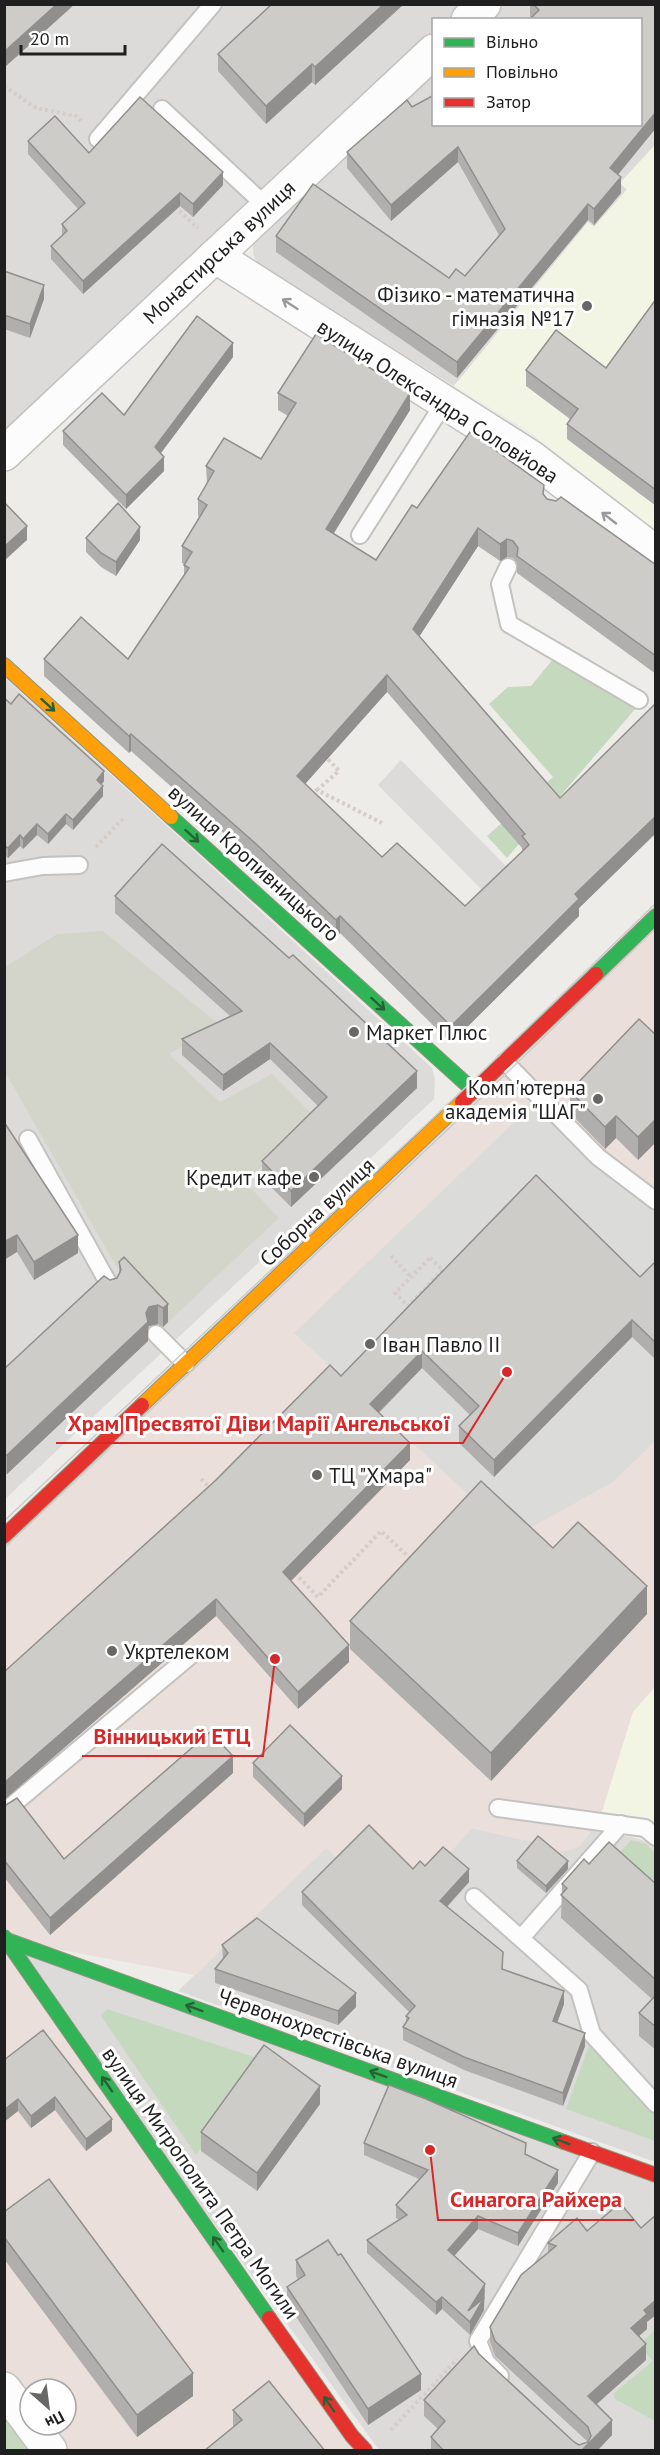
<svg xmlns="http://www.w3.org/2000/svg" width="660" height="2455" font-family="'PT Sans',sans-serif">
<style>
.residential{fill:#dcdbd9}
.commercial{fill:#eadfda;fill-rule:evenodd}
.education{fill:#f3f5e4}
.religious{fill:#dbdbd9}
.construction{fill:#d4d5ca}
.forest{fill:#c5d9bf}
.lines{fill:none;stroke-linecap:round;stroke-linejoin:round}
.lane-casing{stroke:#c3c2c0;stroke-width:20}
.street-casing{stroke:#c3c2c0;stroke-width:36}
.fast-casing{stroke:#919582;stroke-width:16}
.slow-casing{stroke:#919582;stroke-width:16}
.jam-casing{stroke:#919582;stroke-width:16}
.path{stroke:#d6ccc8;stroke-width:4;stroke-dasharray:3 3;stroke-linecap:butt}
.lane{stroke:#fcfcfc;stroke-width:16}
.street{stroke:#fcfcfc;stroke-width:33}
.fast{stroke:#30b455;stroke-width:14}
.slow{stroke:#ff9f0a;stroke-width:14}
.jam{stroke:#e5322d;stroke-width:14}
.tram{stroke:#cbcbca;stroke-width:1.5}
.wall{fill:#b1afad;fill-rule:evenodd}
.shaded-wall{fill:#908f8d}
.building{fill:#ceccc9;stroke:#908f8d;stroke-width:1.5;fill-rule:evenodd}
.oneway{stroke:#999}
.oneway2{stroke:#276237}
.poi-dot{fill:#676765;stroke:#fff;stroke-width:2}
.labels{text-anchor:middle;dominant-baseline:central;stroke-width:6;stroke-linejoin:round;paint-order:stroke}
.street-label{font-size:21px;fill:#1f1f1f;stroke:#fff}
.poi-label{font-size:21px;fill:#1f1f1f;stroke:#fff;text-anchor:start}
.leader{fill:none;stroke:#d62828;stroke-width:2}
.callout-dot{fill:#d62828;stroke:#fff;stroke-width:2}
.callout-label{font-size:22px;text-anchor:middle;font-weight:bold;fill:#d62828;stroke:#fff;stroke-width:6;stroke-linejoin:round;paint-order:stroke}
</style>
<rect width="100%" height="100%" fill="#edece8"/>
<!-- residential -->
<g class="residential">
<polygon points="5,5 484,5 468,19 434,20 433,52 5,453"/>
<polygon points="504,5 655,5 655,145 620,183 627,189 594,227 588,223 454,386 258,264 253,254 253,245 433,72 434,124 640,124 640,20 488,19"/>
<polygon points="4,677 432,1068 435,1079 434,1099 5,1499"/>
<polygon points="401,760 511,871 486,894 378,785"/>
<polygon points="472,1828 538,1843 578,1847 591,1831 631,1837 648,1842 656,1849 655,2162 178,1991 326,1848 433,1871"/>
<polygon points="7,1940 655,2175 655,2450 379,2450"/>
</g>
<!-- commercial -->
<path class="commercial" d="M655,916V1687L633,1712L607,1810L578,1847L552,1855L538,1843L472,1828L433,1871L362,1883L326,1848L195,1975L8,1940L365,2450H4L5,1535ZM30,2389H66V2425H30Z"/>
<!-- education -->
<g class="education">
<polygon points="655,145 655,529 527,430 454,386 588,222 594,227 627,190 620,183"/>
<polygon points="655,1687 655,1837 599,1821 633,1712"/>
</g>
<!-- religious -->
<polygon class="religious" points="533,1104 595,1168 655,1213 655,1441 613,1482 514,1537 294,1333"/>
<!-- construction -->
<polygon class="construction" points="103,931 219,1024 169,1054 220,1102 272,1074 312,1114 246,1183 279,1218 168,1322 116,1266 5,1072 4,968 57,934"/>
<!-- forest -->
<g class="forest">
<polygon points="554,658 636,708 507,858 487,836 553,777 489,704 508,687 531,686"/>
<polygon points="631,1840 646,1844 655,1853 655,1906 609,1865"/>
<polygon points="107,2009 264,2060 196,2155 101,2016"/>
<polygon points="590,2043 655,2109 655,2141 566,2109"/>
<polygon points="655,2330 655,2421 615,2399 613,2394 653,2361 639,2345"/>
<polygon points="4,2385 53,2450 5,2450"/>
</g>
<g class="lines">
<!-- lane casing -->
<g class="lane-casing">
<g id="lane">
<polyline points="162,109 267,207"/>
<polyline points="98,139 213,4"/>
<polyline points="360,535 444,403"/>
<polyline points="508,567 500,584 509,624 639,700"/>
<polyline points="4,873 43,866 79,865"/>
<polyline points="505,1062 598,1157 656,1201"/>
<polyline points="28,1139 111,1288"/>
<polyline points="156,1334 186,1364"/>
<polyline points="498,1808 645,1828 656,1837"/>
<polyline points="4,1812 191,1655"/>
<polyline points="474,1897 579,1990 592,2034 656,2104"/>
<polyline points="521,1938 621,1824"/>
<polyline points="500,2376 486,2362 478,2341 592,2152"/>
</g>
</g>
<!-- street casing -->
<g class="street-casing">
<g id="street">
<polyline points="468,20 484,4"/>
<polyline points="215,256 532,458 656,553"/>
<polyline points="4,454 434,51"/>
<polyline points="4,2389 30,2423"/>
<polyline points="31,2425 50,2450"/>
</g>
</g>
<!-- fast casing -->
<g class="fast-casing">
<g id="fast">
<polyline points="171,817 474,1091"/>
<polyline points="596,974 656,916"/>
<polyline points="4,1937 269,2318"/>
<polyline points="7,1940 564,2142"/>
</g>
</g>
<!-- slow casing -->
<g class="slow-casing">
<g id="slow">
<polyline points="4,665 171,817"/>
<polyline points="142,1405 462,1102"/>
</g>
</g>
<!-- jam casing -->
<g class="jam-casing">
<g id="jam">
<polyline points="462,1102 596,974"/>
<polyline points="4,1536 142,1405"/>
<polyline points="564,2142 656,2175"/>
<polyline points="269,2318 352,2436 365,2450"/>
</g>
</g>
<!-- path -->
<g class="path">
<polyline points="4,86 36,108 76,116 81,121"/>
<polyline points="175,207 198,228"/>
<polyline points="317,790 339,771 325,756"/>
<polyline points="311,795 317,790 382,823"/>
<polyline points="96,847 124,818"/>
<polyline points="391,1256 411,1277"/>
<polygon points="430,1258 443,1270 408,1306 395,1293"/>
<polyline points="201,1479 211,1489"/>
<polyline points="295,1573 318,1597 381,1531 412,1560"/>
<polyline points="391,2430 457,2359"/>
</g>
<!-- lane -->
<use href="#lane" class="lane"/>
<!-- street -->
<use href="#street" class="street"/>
<!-- fast -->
<use href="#fast" class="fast"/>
<!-- slow -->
<use href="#slow" class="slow"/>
<!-- jam -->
<use href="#jam" class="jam"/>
<!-- tram -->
<g class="tram">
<polyline points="4,1521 482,1072 656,903"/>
<polyline points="4,1548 481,1098 656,928"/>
</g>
</g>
<!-- wall -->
<g class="wall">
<polygon points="272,4 404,4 315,85 312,82 266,124 218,71 218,54"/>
<polygon points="530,4 656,4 656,128 618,175 621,193 594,225 588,220 457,378 276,252 276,236 449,278 465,276 499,235 458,162 391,221 347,168 347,152 412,107 640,124 530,17"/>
<polygon points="28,141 89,153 223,185 193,217 180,206 83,294 51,259 51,246 62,236 62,224 78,209 28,154"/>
<polygon points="4,271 44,299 30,338 4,329"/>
<polygon points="656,299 656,506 567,439 567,424 570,419 526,386 526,370 606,368"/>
<polygon points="233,357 160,453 164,471 126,509 63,445 63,431 124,415"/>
<path d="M278,393L410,410L333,533L376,560L417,508L544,496L547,499L656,565V674L517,573V563L513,558L507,557L500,561L478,546L419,637L560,798L656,703V833L579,908V916L451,1043L340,933L336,938L255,861L131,751L129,753L44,676V659H128L184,575V564L182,563V546L199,517L198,516V499L207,484L206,466L261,459L288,416L278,410ZM387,692L522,848V852L465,906L382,857L305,784Z"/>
<polygon points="86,538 140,540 116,576 101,567 86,552"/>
<polygon points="4,698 104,781 102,784 103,796 73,830 66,824 48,844 37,835 23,849 20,846 8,858 4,855"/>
<polygon points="115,896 417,1088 291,1207 262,1178 262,1161 318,1106 270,1059 223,1091 182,1055 182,1039 230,1016 115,913"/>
<polygon points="656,1035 656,1142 638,1160 616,1138 605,1149 570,1113 570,1091"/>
<polygon points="4,1122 78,1253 34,1280 17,1252"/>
<polygon points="656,1261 656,1360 632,1337 494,1477 459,1443 459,1426 470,1415 422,1368 379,1413 410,1460 291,1581 349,1662 298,1709 216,1616 4,1800 341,1376 640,1277"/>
<polygon points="119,1262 168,1304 168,1322 163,1327 158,1324 149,1326 148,1341 7,1474 4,1474 4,1369 110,1280 117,1278 119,1274"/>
<polygon points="553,1548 647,1614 491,1781 350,1649 350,1621"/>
<polygon points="253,1763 342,1789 304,1827 253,1777"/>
<polygon points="233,1773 50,1935 4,1877 4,1805 64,1859"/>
<polygon points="517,1861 568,1869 546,1893 517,1868"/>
<polygon points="589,1864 656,1884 656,2050 639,2036 639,2013 652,1999 561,1918 562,1884"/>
<polygon points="425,1866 469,1882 447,1907 503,1965 503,1969 564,2004 557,2023 585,2046 563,2106 464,2070 403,2040 403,2027 406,2023 406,2016 409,2012 302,1905 302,1892"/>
<polygon points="222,1945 356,2007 338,2025 215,1983 215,1969 223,1960"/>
<polygon points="4,2060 112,2131 86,2151 55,2110 31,2128 18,2111 4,2122"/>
<polygon points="320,2104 257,2191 201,2151 201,2132"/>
<polygon points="364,2143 526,2154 558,2183 518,2246 478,2229 454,2256 485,2297 484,2298 484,2310 470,2335 442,2309 436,2315 367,2253 367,2240 399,2220 396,2218 396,2205 419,2179 364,2155"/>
<polygon points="4,2212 193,2396 137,2437 4,2259"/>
<polygon points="577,2218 647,2322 647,2329 639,2336 646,2360 596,2404 612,2435 597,2451 431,2451 431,2437 438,2429 424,2416 424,2400 479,2354 574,2442 579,2445 588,2442 495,2356 490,2342 490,2327 548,2253 548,2243"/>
<polygon points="338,2255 421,2390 368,2425 287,2303 287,2287 298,2280 296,2275 296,2260"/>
<polygon points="233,2410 325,2451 233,2427"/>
</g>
<!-- shaded-wall -->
<g class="shaded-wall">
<polygon points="57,4 75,4 5,67 5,51"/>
<polygon points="384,4 404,4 315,85 315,67"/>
<polygon points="312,64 312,82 266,124 266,106"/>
<polygon points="656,112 656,128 610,184 610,168"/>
<polygon points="458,147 458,162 391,221 391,205"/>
<polygon points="223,172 223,185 193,217 193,204"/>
<polygon points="621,177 621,193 594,225 594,209"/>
<polygon points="180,193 180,206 83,294 83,281"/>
<polygon points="588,204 588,220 457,378 457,362"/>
<polygon points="44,285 44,299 30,338 30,324"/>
<polygon points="233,343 233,357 155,461 155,447"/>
<polygon points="410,393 410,410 326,546 326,529"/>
<polygon points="164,457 164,471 126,509 126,495"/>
<polygon points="27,526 27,540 4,561 4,547"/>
<polygon points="140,527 140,540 116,576 116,562"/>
<polygon points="478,528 478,546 413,646 413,629"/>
<polygon points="507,539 507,557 500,561 500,544"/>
<polygon points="387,675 387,692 297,793 297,776"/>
<polygon points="131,734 131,751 129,753 129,736"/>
<polygon points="104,771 104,781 97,790 97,780"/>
<polygon points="103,786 103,796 73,830 73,820"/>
<polygon points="66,814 66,824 48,844 48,834"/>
<polygon points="656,816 656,833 579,908 579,916 451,1043 451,1026 575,894"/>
<polygon points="37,824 37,835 23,849 23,839"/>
<polygon points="20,835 20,846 8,858 8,848"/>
<polygon points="340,916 340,933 336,938 336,920"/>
<polygon points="270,1043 270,1059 223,1091 223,1075"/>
<polygon points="417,1071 417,1088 291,1207 291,1191"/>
<polygon points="616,1116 616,1138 605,1149 605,1127"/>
<polygon points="656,1119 656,1142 638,1160 638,1137"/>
<polygon points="17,1235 17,1252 4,1260 4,1242"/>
<polygon points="78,1235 78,1253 34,1280 34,1262"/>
<polygon points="168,1304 168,1322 163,1327 163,1308"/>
<polygon points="158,1305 158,1324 149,1326 148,1327 148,1341 7,1474 7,1455 146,1313 149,1307"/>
<polygon points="632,1320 632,1337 494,1477 494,1460"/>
<polygon points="422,1351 422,1368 370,1421 370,1404"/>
<polygon points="410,1443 410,1460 283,1589 283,1572"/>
<polygon points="647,1586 647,1614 491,1781 491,1753"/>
<polygon points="216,1599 216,1616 4,1800 4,1783"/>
<polygon points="349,1645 349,1662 298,1709 298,1692"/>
<polygon points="233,1756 233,1773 50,1935 50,1918"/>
<polygon points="342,1776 342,1789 304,1827 304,1814"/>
<polygon points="568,1861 568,1869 546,1893 546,1886"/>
<polygon points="469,1869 469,1882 440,1914 440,1901"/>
<polygon points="564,1991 564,2004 553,2034 553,2021"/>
<polygon points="356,1993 356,2007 338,2025 338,2011"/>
<polygon points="585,2033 585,2046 563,2106 563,2093"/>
<polygon points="320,2086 320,2104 257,2191 257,2173"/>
<polygon points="55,2097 55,2110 31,2128 31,2116"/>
<polygon points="18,2099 18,2111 4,2122 4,2110"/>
<polygon points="112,2119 112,2131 86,2151 86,2139"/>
<polygon points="558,2170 558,2183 518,2246 518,2233"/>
<polygon points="478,2216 478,2229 448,2263 448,2250"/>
<polygon points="485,2284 484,2310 470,2335 470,2322 468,2311"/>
<polygon points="442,2297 442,2309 436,2315 436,2302"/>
<polygon points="656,2300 656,2315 647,2322 647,2329 631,2343 631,2328 644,2310"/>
<polygon points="646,2344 646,2360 588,2412 588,2396"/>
<polygon points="193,2373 193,2396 137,2437 137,2415"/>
<polygon points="421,2374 421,2390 368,2425 368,2409"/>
<polygon points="612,2420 612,2435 597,2451 581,2451"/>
</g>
<!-- building -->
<g class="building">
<polygon points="4,4 57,4 5,51"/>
<polygon points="272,4 384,4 315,67 312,64 266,106 218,54"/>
<polygon points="533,4 656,4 656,112 610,168 621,177 594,209 588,204 457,362 276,236 313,184 449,278 456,269 465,276 505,229 458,147 391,205 347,152 407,100 412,107 434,95 434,124 640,124 640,20 529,20 539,10"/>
<polygon points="140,97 223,172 193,204 180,193 83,281 51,246 67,231 62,224 85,203 28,141 55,116 89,153"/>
<polygon points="4,271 44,285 30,324 4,315"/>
<polygon points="656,299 656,490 567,424 578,409 526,370 556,330 606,368"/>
<polygon points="197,316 233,343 155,447 164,457 126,495 63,431 102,393 124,415"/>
<path d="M316,334L410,393L326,529L376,560L412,505L417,508L470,432L544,485L543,494L547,499L556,501L561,497L656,565V656L517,556L518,548L513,541L507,539L500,544L478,528L413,629L560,798L656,703V816L575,894L579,899L451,1026L340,916L336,920L255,843L131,734L129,736L44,659L81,617L128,659L189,568L184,565L192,552L182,546L207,505L198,499L214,471L206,466L224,438L261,459L296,403L278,393ZM387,675L525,834L522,836L529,845L465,906L397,843L382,857L297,776Z"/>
<polygon points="4,502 27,526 4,547"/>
<polygon points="118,503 140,527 116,562 101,553 86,538"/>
<polygon points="19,694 104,771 97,780 103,786 73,820 66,814 48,834 37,824 23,839 20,835 8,848 4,845 4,698 11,704"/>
<polygon points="162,844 289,958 293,955 417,1071 291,1191 262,1161 327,1097 270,1043 223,1075 182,1039 242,1011 115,896"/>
<polygon points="639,1019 656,1035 656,1119 638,1137 616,1116 605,1127 570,1091"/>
<polygon points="4,1122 78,1235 34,1262 17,1235 4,1242"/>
<polygon points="536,1175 640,1277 656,1261 656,1343 632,1320 494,1460 459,1426 479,1406 422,1351 370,1404 410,1443 283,1572 349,1645 298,1692 216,1599 4,1783 4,1672 216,1480 330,1365 341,1376"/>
<polygon points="124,1257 168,1304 163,1308 158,1305 149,1307 146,1313 148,1322 7,1455 4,1455 4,1369 104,1276 110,1280 117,1278 121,1270 119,1262"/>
<polygon points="481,1481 553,1548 578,1522 647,1586 491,1753 350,1621"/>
<polygon points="290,1725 342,1776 304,1814 253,1763"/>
<polygon points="210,1732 233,1756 50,1918 4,1860 4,1805 6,1805 17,1798 64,1859"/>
<polygon points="369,1825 413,1869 420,1861 425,1866 443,1847 469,1869 440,1901 503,1952 502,1969 564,1991 553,2021 585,2033 563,2093 464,2057 403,2027 409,2018 406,2016 415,2006 302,1892"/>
<polygon points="538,1836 568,1861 546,1886 517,1861"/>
<polygon points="609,1842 656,1884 656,1980 561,1895 567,1888 562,1884 584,1859 589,1864"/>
<polygon points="257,1918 356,1993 338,2011 215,1969 228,1953 222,1945"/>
<polygon points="656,1995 656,2027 639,2013"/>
<polygon points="43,2030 112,2119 86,2139 55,2097 31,2116 18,2099 4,2110 4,2060"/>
<polygon points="264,2045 320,2086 257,2173 201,2132"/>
<polygon points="389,2085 426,2099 526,2143 525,2154 558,2170 518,2233 478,2216 448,2250 485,2284 468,2311 484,2298 470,2322 442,2297 436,2302 367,2240 407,2215 396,2205 428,2170 364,2143"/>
<polygon points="49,2179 193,2373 137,2415 4,2237 4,2212"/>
<polygon points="620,2203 641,2228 656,2215 656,2300 644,2310 647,2314 631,2328 646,2344 588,2396 612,2420 581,2451 444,2451 431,2437 445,2421 424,2400 474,2346 479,2354 574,2442 579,2445 588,2442 591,2436 588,2427 495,2341 490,2327 521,2275 556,2246 548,2243 577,2218 587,2231"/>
<polygon points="328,2240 338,2255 341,2254 421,2374 368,2409 287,2287 305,2275 296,2260"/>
<polygon points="269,2381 325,2451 204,2451 242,2420 233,2410"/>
</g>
<!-- one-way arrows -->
<defs><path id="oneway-shaft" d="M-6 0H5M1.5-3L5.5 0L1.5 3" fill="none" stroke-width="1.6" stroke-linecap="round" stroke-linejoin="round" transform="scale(1.5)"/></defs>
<g class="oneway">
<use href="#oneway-shaft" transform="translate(290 304) rotate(-147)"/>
<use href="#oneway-shaft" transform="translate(609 518) rotate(-142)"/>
</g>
<g class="oneway2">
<use href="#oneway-shaft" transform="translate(48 705) rotate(42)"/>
<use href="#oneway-shaft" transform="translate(192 836) rotate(42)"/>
<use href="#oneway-shaft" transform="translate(378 1004) rotate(42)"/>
<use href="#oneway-shaft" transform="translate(194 2008) rotate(-160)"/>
<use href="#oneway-shaft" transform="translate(378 2074) rotate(-160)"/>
<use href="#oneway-shaft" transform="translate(107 2084) rotate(-125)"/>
<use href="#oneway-shaft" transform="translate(561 2141) rotate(-160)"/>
<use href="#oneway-shaft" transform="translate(218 2244) rotate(-125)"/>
<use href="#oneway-shaft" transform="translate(329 2404) rotate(-125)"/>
</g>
<!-- markers -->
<g class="poi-dot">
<circle cx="587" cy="306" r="6"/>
<circle cx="354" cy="1032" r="6"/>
<circle cx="598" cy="1099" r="6"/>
<circle cx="314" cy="1177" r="6"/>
<circle cx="370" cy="1344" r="6"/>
<circle cx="317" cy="1475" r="6"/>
<circle cx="112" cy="1651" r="6"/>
</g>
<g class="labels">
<!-- street labels -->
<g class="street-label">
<text transform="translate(219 252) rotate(-43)">Монастирська вулиця</text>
<text transform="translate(438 401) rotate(33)">вулиця Олександра Соловйова</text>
<text transform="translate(254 863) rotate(42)">вулиця Кропивницького</text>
<text transform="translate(317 1212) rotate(-43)">Соборна вулиця</text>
<text transform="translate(338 2038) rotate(20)">Червонохрестівська вулиця</text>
<text transform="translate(201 2183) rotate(55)">вулиця Митрополита Петра Могили</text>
</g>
<!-- poi labels -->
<g class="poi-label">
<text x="575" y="294" text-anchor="end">Фізико - математична<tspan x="575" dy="24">гімназія №17</tspan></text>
<text x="366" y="1032">Маркет Плюс</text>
<text x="586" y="1087" text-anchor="end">Комп'ютерна<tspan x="586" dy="24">академія "ШАГ"</tspan></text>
<text x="302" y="1177" text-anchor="end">Кредит кафе</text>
<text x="382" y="1344">Іван Павло II</text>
<text x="329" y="1475">ТЦ "Хмара"</text>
<text x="124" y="1651">Укртелеком</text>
</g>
</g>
<!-- callouts -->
<path class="leader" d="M507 1372L463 1443H56M275 1659L263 1756H82M430 2150L438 2220H634"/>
<g class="callout-dot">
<circle cx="507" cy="1372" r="6"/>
<circle cx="275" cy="1659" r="6"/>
<circle cx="430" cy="2150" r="6"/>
</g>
<g class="callout-label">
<text x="259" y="1431">Храм Пресвятої Діви Марії Ангельської</text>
<text x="172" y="1744">Вінницький ЕТЦ</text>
<text x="536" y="2207">Синагога Райхера</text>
</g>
<!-- border -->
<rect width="660" height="2455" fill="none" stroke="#1f1f1f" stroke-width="12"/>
<!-- legend -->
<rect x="432" y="18" width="210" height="108" fill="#ffffff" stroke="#a5a5a5" stroke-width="1.5"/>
<rect x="444" y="38" width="30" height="9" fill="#30b455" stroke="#a5a5a5" stroke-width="1.5"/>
<text x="486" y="48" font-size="18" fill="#1f1f1f">Вільно</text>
<rect x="444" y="68" width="30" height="9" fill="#ff9f0a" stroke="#a5a5a5" stroke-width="1.5"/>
<text x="486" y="78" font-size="18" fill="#1f1f1f">Повільно</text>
<rect x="444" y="98" width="30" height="9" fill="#e5322d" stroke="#a5a5a5" stroke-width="1.5"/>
<text x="486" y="108" font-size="18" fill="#1f1f1f">Затор</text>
<!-- north arrow -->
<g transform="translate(48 2407) rotate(152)"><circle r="28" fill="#ffffff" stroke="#a5a5a5" stroke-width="1.5"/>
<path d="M0-4.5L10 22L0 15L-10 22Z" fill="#676765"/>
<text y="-9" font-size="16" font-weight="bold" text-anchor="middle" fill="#1f1f1f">Пн</text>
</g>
<!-- scale -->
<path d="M21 45v9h104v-9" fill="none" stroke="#1f1f1f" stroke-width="3"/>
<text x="30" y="45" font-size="18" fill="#1f1f1f" stroke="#ffffff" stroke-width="4.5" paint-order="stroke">20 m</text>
</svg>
